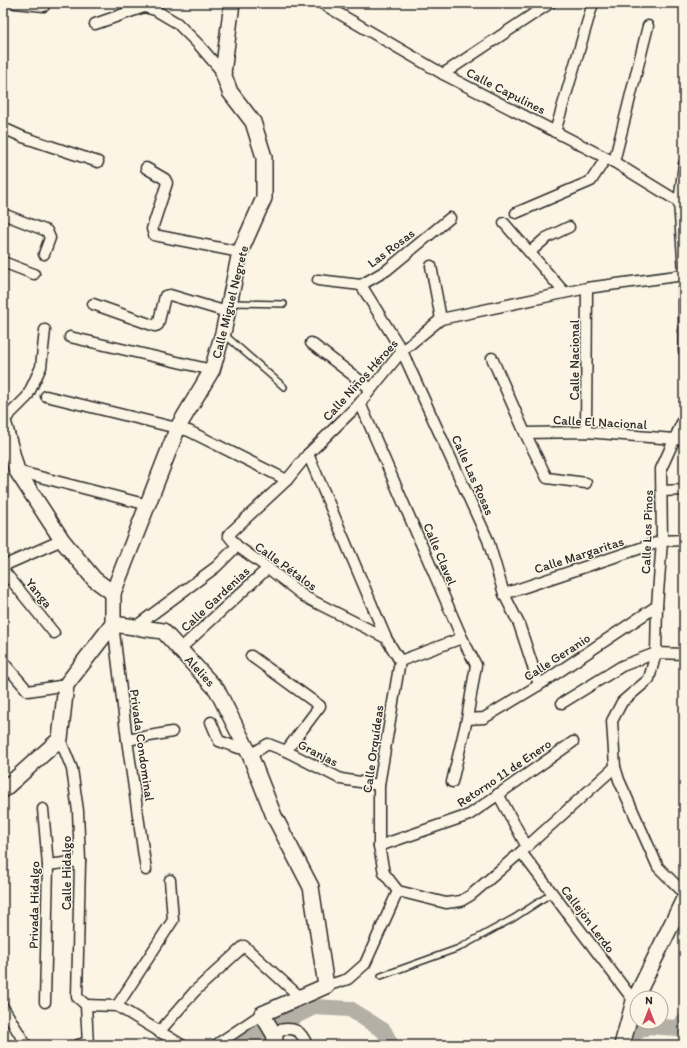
<svg xmlns="http://www.w3.org/2000/svg" width="687" height="1048" font-family="Itim,sans-serif">
<style>
.lines{fill:none;stroke-linecap:round;stroke-linejoin:round}
.river{stroke:#b4b0a5;stroke-width:16}
.lane-casing{stroke:#2b2b2b;stroke-width:8}
.street-casing{stroke:#2b2b2b;stroke-width:13}
.secondary-casing{stroke:#2b2b2b;stroke-width:18}
.lane{stroke:#fcf5e5;stroke-width:5}
.street{stroke:#fcf5e5;stroke-width:10}
.secondary{stroke:#fcf5e5;stroke-width:15}
.labels{text-anchor:middle;dominant-baseline:central;stroke-width:3;stroke-linejoin:round;paint-order:stroke}
.street-label{font-size:13px;fill:#2b2b2b;stroke:#fcf5e5}
</style>
<rect width="100%" height="100%" fill="#fcf5e5"/>
<filter id="ink" filterUnits="userSpaceOnUse"><feTurbulence type="fractalNoise" baseFrequency=".025" numOctaves="2"/><feDisplacementMap in="SourceGraphic" scale="8" xChannelSelector="R" yChannelSelector="G"/><feConvolveMatrix kernelMatrix="1 2 1 2 8 2 1 2 1" color-interpolation-filters="sRGB"/></filter>
<g filter="url(#ink)">
<g class="lines">
<!-- river -->
<g class="river">
<polyline points="281,1023 314,1007 350,1009 384,1031 391,1045"/>
<polyline points="637,1032 648,1026 677,1028 684,1021"/>
<polyline points="242,1045 252,1037 270,1029"/>
</g>
<!-- lane casing -->
<g class="lane-casing">
<g id="lane">
<polyline points="231,303 284,304"/>
<polyline points="225,335 284,387"/>
<polyline points="381,976 459,948 514,918 552,893"/>
</g>
</g>
<!-- street casing -->
<g class="street-casing">
<g id="street">
<polyline points="15,3 44,6"/>
<polyline points="321,3 443,74 614,162 684,205"/>
<polyline points="95,24 144,7 155,10 177,23 199,45 223,73"/>
<polyline points="443,74 550,3"/>
<polyline points="3,128 23,137 98,162"/>
<polyline points="555,132 593,3"/>
<polyline points="614,162 648,26"/>
<polyline points="684,164 679,202 684,272"/>
<polyline points="146,168 165,179 167,183 152,229 154,235 240,252"/>
<polyline points="516,213 591,181 606,158"/>
<polyline points="3,214 47,231 50,238 44,254"/>
<polyline points="504,223 564,292"/>
<polyline points="530,252 546,238 569,227"/>
<polyline points="3,262 34,274"/>
<polyline points="431,266 441,319"/>
<polyline points="318,280 361,285 387,270 450,218"/>
<polyline points="361,285 402,351 488,540 504,594 519,624 539,685"/>
<polyline points="684,289 684,351"/>
<polyline points="93,304 155,326 158,325 165,296 170,295 227,312"/>
<polyline points="70,337 212,370"/>
<polyline points="311,343 371,389"/>
<polyline points="492,358 525,433 547,478 586,483"/>
<polyline points="46,396 189,431 287,480"/>
<polyline points="360,403 462,638 476,665 467,719 452,782"/>
<polyline points="684,418 661,469 662,541 657,606 656,653 649,679 622,702 612,721 615,767 619,780 658,867 684,893"/>
<polyline points="3,421 27,397 41,367 45,330"/>
<polyline points="586,432 587,288"/>
<polyline points="525,433 586,432 674,439 684,439"/>
<polyline points="308,454 386,638 400,661 379,785 379,846 384,873 398,891 446,903 461,901 471,895 521,852 615,767"/>
<polyline points="17,471 148,505"/>
<polyline points="662,491 684,490"/>
<polyline points="3,566 62,540"/>
<polyline points="3,570 54,633"/>
<polyline points="504,594 662,541 684,540"/>
<polyline points="113,624 127,740 146,870"/>
<polyline points="135,627 216,567 237,546"/>
<polyline points="386,638 305,597 268,568 237,546 228,535 287,480 308,454 360,403 402,351 441,319 587,288 684,275"/>
<polyline points="180,649 268,568"/>
<polyline points="251,656 320,706 286,751"/>
<polyline points="400,661 462,638"/>
<polyline points="3,662 28,691 66,685"/>
<polyline points="562,703 622,666 656,653 684,654"/>
<polyline points="467,719 484,718 539,685 657,606"/>
<polyline points="211,722 219,741 239,748 247,749"/>
<polyline points="60,739 72,769 78,811 80,861 77,997 86,1005"/>
<polyline points="127,740 172,732"/>
<polyline points="250,755 268,744 286,751 341,779 379,785"/>
<polyline points="498,794 527,847"/>
<polyline points="43,809 48,865 45,1002"/>
<polyline points="379,846 469,815 573,742"/>
<polyline points="521,852 634,1001"/>
<polyline points="48,865 80,861"/>
<polyline points="326,986 348,979 365,964 398,891"/>
<polyline points="86,1005 117,1006 182,1045"/>
<polyline points="86,1005 88,1045"/>
<polyline points="117,1006 173,920 170,880"/>
<polyline points="3,1007 26,1045"/>
<polyline points="159,1032 195,991 244,946 300,997"/>
<path d="M275,1036L279,1030C294,1027 301,1030 307,1045"/>
<polyline points="78,1045 88,1042"/>
<polyline points="216,1045 262,1014"/>
</g>
</g>
<!-- secondary casing -->
<g class="secondary-casing">
<g id="secondary">
<polyline points="3,421 17,471 62,540 94,579 113,593"/>
<polyline points="113,624 113,593 178,427 212,370 223,333 240,252 264,198 264,157 253,122 230,92 223,73 232,3"/>
<polyline points="113,624 163,631 217,690 250,755 274,816 311,887 326,986 262,1014 275,1036 274,1045"/>
<polyline points="3,790 60,739 66,685 113,624"/>
<polyline points="622,1045 634,1001 684,899"/>
</g>
</g>
<!-- lane -->
<use href="#lane" class="lane"/>
<!-- street -->
<use href="#street" class="street"/>
<!-- secondary -->
<use href="#secondary" class="secondary"/>
</g>
</g>
<g class="labels">
<!-- street labels -->
<g class="street-label">
<text transform="translate(506 91) rotate(27)">Calle Capulines</text>
<text transform="translate(391 248) rotate(-37)">Las Rosas</text>
<text transform="translate(230 302) rotate(-76)">Calle Miguel Negrete</text>
<text transform="translate(574 360) rotate(-90)">Calle Nacional</text>
<text transform="translate(360 380) rotate(-48)">Calle Niños Héroes</text>
<text transform="translate(600 422) rotate(3)">Calle El Nacional</text>
<text transform="translate(473 475) rotate(66)">Calle Las Rosas</text>
<text transform="translate(647 532) rotate(-88)">Calle Los Pinos</text>
<text transform="translate(440 554) rotate(67)">Calle Clavel</text>
<text transform="translate(579 555) rotate(-18)">Calle Margaritas</text>
<text transform="translate(286 566) rotate(36)">Calle Pétalos</text>
<text transform="translate(39 593) rotate(51)">Yanga</text>
<text transform="translate(215 599) rotate(-43)">Calle Gardenias</text>
<text transform="translate(557 657) rotate(-33)">Calle Geranio</text>
<text transform="translate(200 671) rotate(47)">Alelies</text>
<text transform="translate(142 745) rotate(82)">Privada Condominal</text>
<text transform="translate(373 749) rotate(-82)">Calle Orquídeas</text>
<text transform="translate(318 753) rotate(27)">Granjas</text>
<text transform="translate(504 773) rotate(-34)">Retorno 11 de Enero</text>
<text transform="translate(66 873) rotate(-90)">Calle Hidalgo</text>
<text transform="translate(34 905) rotate(-89)">Privada Hidalgo</text>
<text transform="translate(588 919) rotate(53)">Callejón Lerdo</text>
</g>
</g>
<!-- margin -->
<rect width="687" height="1048" fill="none" stroke="#fcf5e5" stroke-width="16"/>
<rect x="8" y="8" width="671" height="1032" fill="none" stroke="#2b2b2b" stroke-width="1.5" filter="url(#ink)"/>
<!-- north arrow -->
<g transform="translate(649 1010)"><circle r="19" fill="#fcf5e5" stroke="#a8a49b"/>
<path d="M0-3L7 15L0 10L-7 15Z" fill="#d1495b"/>
<text y="-6" font-size="11" font-weight="bold" text-anchor="middle" fill="#2b2b2b">N</text>
</g>
</svg>
